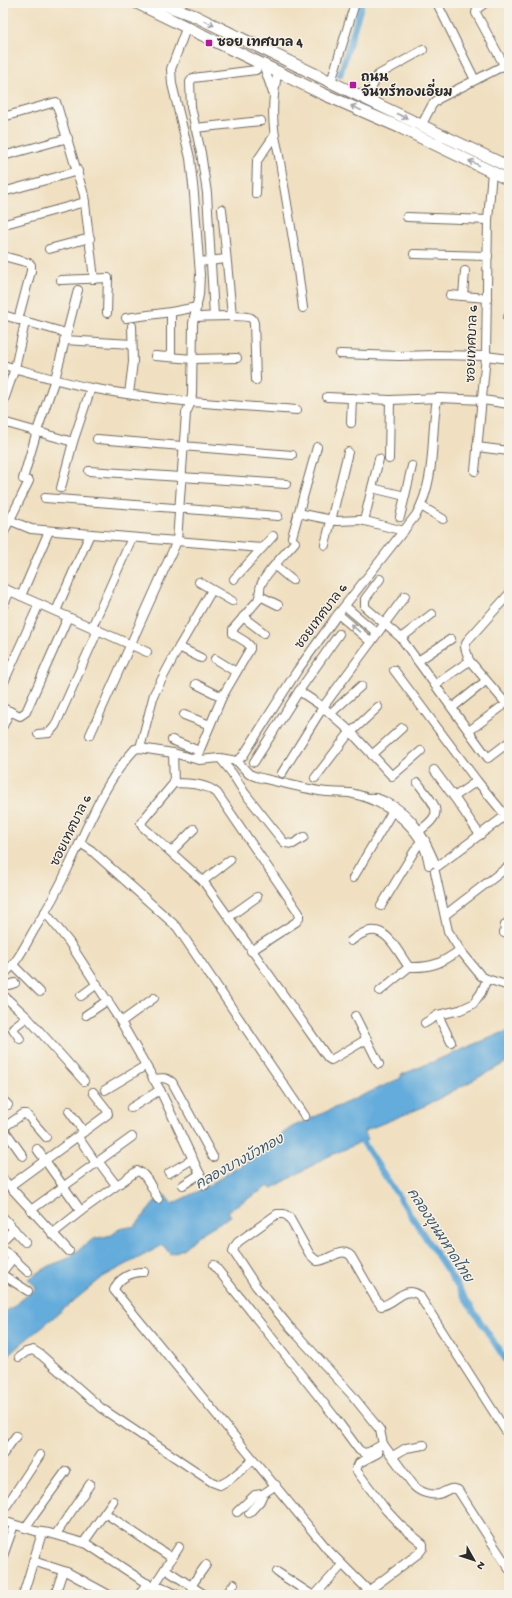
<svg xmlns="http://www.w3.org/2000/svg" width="512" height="1598" font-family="'Gochi Hand','Playpen Sans Thai',sans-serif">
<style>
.water{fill:#64acdb;stroke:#486c83}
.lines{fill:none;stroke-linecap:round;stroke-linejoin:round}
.canal{stroke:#64acdb;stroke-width:6}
.minor-casing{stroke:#706a60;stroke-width:10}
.major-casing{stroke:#706a60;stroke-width:13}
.minor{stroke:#fff;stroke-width:8}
.major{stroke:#fff;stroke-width:11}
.oneway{stroke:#a0a0a0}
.poi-dot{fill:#b5179e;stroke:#f7f3e8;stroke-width:1.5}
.labels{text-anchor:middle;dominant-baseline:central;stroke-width:3;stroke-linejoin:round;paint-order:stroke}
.poi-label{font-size:13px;font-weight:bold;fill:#2b2b2b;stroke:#f7f3e8;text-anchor:start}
.street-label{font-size:13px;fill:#2b2b2b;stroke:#f7f3e8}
.water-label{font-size:14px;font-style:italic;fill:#3f5869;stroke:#f7f3e8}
</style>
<rect width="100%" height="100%" fill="#f7f3e8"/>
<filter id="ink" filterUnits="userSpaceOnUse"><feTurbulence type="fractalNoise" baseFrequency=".025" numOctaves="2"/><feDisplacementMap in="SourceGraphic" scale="8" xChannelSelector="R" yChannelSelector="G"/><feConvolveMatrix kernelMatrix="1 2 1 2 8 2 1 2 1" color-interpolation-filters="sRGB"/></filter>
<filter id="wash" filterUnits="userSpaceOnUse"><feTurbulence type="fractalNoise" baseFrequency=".012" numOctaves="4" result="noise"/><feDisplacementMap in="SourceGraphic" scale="16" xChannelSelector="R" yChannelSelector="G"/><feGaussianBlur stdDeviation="0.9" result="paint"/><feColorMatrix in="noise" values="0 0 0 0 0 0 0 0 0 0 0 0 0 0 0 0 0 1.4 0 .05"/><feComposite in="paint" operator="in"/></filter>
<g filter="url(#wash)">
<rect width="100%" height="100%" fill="#f0e0c1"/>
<!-- water -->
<polygon class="water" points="509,1030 509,1061 423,1107 364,1131 368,1139 327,1157 271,1189 269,1186 227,1211 231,1216 197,1236 183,1249 170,1254 163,1245 103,1277 22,1343 3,1360 3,1314 37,1288 28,1279 51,1265 67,1259 93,1239 112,1235 119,1229 135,1226 155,1202 165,1195 172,1204 204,1188 278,1143 276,1138 292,1127 401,1078 401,1075"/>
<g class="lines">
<!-- canal -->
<g class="canal">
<polyline points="340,75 362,3"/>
<polyline points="359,1136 509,1365"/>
</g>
</g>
</g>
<g filter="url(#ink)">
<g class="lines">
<!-- minor casing -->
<g class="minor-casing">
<g id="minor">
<polyline points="437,3 475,80"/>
<polyline points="485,3 477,9 476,13 504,65"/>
<polyline points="263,64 273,93"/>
<path d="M278,71C272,97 271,124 278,150L297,263L303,308"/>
<polyline points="331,82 355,3"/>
<polyline points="366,99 378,75 423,50"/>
<polyline points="3,117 56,102 84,195 94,279"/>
<polyline points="421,126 432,105 438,99 509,63"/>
<polyline points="195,128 261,121"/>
<polyline points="3,156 68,138"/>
<polyline points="3,192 78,171"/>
<polyline points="256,194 257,161 274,136"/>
<polyline points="222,209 232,316"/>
<polyline points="407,217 488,220"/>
<polyline points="3,226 5,224 85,202"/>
<polyline points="49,249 90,238"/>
<polyline points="414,254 488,256"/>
<polyline points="3,256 29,263 31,265 31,271 18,320"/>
<polyline points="199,262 226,259"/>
<polyline points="61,280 108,278 107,313"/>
<polyline points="450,295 487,298"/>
<polyline points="463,296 465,271"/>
<polyline points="171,312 171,357"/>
<polyline points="3,315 66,333"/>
<polyline points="214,316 207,193 201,153 191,107 190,82 193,78 256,70 261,63"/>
<path d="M194,317C204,317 243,314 251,318C253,319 253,320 254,323L256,380"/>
<polyline points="508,317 509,318"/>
<polyline points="126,318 171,312 197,307"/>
<polyline points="64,340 132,344"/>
<polyline points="340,354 399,356 436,355 486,356 509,359"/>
<polyline points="155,356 193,359 237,358"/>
<path d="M3,365C32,373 61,382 91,388C159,401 228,405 297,410"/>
<polyline points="129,394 133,362 132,326"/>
<polyline points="327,397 390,400 440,398 483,400 509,404"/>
<polyline points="3,403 15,368 25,322"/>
<polyline points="3,422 73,442"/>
<polyline points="351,423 352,398"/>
<polyline points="97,439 292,455"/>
<polyline points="477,447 509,451"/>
<polyline points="389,459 390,400"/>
<polyline points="89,471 286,484"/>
<polyline points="475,471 486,356 488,220 492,171"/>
<polyline points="23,479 37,431 55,379 78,290"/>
<polyline points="61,488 73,442 91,388"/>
<polyline points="372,488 405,496"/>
<polyline points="45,498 278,516"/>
<polyline points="421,506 443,519"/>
<polyline points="298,513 337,521 361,520 404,531"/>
<polyline points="400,517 412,466"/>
<polyline points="9,520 31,529 262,548"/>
<polyline points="364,521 379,459"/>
<polyline points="3,534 29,481"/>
<polyline points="292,537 317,447"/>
<polyline points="325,545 348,452"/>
<polyline points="275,566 292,580"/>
<polyline points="234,579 273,536"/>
<polyline points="380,579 365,599 365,607 401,638 488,758 509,742"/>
<polyline points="199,582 232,601"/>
<polyline points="3,588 147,652"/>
<polyline points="509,594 467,641 465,647 469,660 509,707"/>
<polyline points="21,596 49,531"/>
<polyline points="260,596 278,605"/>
<polyline points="3,606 10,591"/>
<polyline points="345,606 377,633"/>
<polyline points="56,611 90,534"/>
<polyline points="338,614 371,642"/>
<polyline points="243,617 264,633"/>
<polyline points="92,627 132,538"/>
<polyline points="339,634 299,691 323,707 405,596"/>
<polyline points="401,638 432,614"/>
<polyline points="179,647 201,658"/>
<polyline points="215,659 236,672"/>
<polyline points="418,661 451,639"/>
<polyline points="394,670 477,781 505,815"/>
<polyline points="3,684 39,604"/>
<polyline points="196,684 222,697"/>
<polyline points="435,685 465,664"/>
<polyline points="3,708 20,716 26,712 68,617"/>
<polyline points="452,708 482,684"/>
<polyline points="331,713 361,686"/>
<polyline points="184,715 210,725"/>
<polyline points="3,726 10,711"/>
<polyline points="469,731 500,708"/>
<polyline points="38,734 49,733 55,726 98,630"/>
<polyline points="90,735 177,541 186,413 191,402 192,394 193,323 199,295 200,275 194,194 190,158 172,84 171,69 187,26"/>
<polyline points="172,740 199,751"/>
<polyline points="140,748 154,694 179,647 212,590"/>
<polyline points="173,753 174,783 143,820 141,823 143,827 203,881 328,1058 331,1060 367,1039"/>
<polyline points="372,755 402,728"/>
<polyline points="220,758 232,773 244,792 282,840 285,843 293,844 304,837"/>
<path d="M196,759L222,697L250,649V646L246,642L233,634V629L258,600C261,595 259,589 261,585C265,573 286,553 295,542"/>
<path d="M237,761L249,774L257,777C278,782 298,787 319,791C330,793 340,792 350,793C385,800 424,828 429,865"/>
<polyline points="254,762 299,691"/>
<polyline points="434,770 454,797"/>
<polyline points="282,773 323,707 351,732 392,776 421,751"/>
<polyline points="315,778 347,736 378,707"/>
<polyline points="477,781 454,797 480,835"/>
<path d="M174,783C189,784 205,783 217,793L299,913V918L296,922L251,951"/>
<path d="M367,798C376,797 380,799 388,803C414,815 424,838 435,863"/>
<path d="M416,833C447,812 436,808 418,783"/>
<polyline points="80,843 91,850 177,927 305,1116"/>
<polyline points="171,852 194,829"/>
<polyline points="438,866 509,813"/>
<polyline points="435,872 448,931 460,950 481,976 487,979 509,986"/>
<polyline points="353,878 395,807"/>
<polyline points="203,881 230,860"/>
<polyline points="381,906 418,845 425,840"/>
<polyline points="45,912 69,942 121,1022 160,1090 205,1185"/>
<polyline points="445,915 509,866"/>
<polyline points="229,917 257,897"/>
<polyline points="504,933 505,925 509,921"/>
<path d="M351,941C356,937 363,932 370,931C389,928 399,955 409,967C432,968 442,963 460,950"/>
<polyline points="13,965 40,992"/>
<path d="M3,975C17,963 25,946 34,930C47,910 59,888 69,866C88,826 104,782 135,749L140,748L173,753L199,760L220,758L237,761L243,756L297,671L335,618L416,515C437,478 430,438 437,399"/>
<polyline points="3,983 9,985 15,983"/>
<polyline points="380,991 409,967"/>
<polyline points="3,995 27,1017 84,1081"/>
<polyline points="81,996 97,984"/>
<polyline points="86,1015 108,1000"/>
<polyline points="438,1015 451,1042"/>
<polyline points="355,1016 379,1064"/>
<polyline points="121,1022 154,998"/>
<polyline points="425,1023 438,1015 460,1010 473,1004 481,993 487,979"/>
<polyline points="20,1039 13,1029 14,1027 27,1017"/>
<path d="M153,1079C161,1078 166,1077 172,1082L213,1157"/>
<polyline points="105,1090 145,1066"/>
<polyline points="3,1100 8,1105"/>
<polyline points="131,1108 160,1090"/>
<polyline points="69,1111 84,1132"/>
<polyline points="3,1128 23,1114 26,1114 46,1137"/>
<polyline points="3,1128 23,1156"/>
<polyline points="78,1137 96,1163"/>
<polyline points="37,1149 81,1211"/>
<polyline points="98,1161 116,1185"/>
<polyline points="169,1173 193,1159"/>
<polyline points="3,1179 69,1251"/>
<polyline points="183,1185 200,1174"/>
<polyline points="10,1186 108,1114 107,1110 93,1092"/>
<polyline points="31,1210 132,1137"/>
<polyline points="3,1217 25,1242"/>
<path d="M52,1234L81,1211L137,1171C146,1172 153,1191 158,1199"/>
<polyline points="3,1240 14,1229"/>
<polyline points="3,1249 28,1272"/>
<path d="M214,1265L334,1416L359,1450L364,1453L369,1452L383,1444L414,1486C419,1492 432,1496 439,1494C446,1492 450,1486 458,1490L509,1569"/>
<polyline points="3,1271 13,1258"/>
<path d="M144,1272C133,1271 118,1278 114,1290L328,1550L373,1595"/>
<polyline points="3,1275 28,1291"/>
<polyline points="19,1357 26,1352 33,1350 41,1355 101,1408 212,1482 220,1485 229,1480 253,1460"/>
<path d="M383,1444L380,1430L352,1395L288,1325L256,1286L233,1251L235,1246L238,1242L277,1214H284L289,1217L310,1255L317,1261C329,1261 341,1246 351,1256L374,1296L381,1306C395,1304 404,1285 419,1295L509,1436"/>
<polyline points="3,1454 16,1436"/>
<polyline points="393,1456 406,1448 424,1445"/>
<polyline points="3,1511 40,1455"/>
<polyline points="237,1512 255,1495 263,1494 276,1485"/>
<polyline points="105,1513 172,1558 153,1587"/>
<polyline points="249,1513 260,1501 263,1494"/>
<polyline points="3,1521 35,1531 49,1533 87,1544 155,1589 161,1595"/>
<polyline points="25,1528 66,1471"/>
<polyline points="56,1534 90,1484"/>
<polyline points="84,1542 113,1501"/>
<polyline points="3,1556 14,1525"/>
<polyline points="172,1558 179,1547"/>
<polyline points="33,1561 67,1572 109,1595"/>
<polyline points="165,1569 205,1595"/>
<polyline points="277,1572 312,1595"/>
<polyline points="191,1586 206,1565"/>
<polyline points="155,1589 162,1587 177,1595"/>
<polyline points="23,1595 42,1533"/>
<polyline points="55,1595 63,1571"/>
<polyline points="139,1595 147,1583"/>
<polyline points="226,1595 234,1584"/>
<polyline points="315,1595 342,1565"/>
<polyline points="363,1595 419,1553 423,1548 423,1544 400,1525 386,1510 356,1470 359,1463 378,1453"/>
</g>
</g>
<!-- major casing -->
<g class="major-casing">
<g id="major">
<polyline points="137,3 321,93 399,127 509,180"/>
<polyline points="160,3 195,16 366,99 509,167"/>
</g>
</g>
<!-- minor -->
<use href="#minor" class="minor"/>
<!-- major -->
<use href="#major" class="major"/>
</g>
<!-- one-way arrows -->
<defs><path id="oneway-shaft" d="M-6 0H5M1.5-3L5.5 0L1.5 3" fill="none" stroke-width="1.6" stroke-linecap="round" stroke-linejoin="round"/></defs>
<g class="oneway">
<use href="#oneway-shaft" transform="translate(209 23) rotate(25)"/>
<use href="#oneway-shaft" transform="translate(356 108) rotate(-155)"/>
<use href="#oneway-shaft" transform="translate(402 116) rotate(25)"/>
<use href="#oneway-shaft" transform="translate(474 163) rotate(-155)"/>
<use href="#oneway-shaft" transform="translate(355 628) rotate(-139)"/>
</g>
</g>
<!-- markers -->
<g class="poi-dot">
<rect x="205" y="39" width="8" height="8" rx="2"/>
<rect x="349" y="81" width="8" height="8" rx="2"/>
</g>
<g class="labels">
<!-- poi labels -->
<g class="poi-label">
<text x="217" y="43">ซอย เทศบาล 4</text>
<text x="361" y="78">ถนน<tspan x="361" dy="15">จันทร์ทองเอี่ยม</tspan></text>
</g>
<!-- street labels -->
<g class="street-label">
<text transform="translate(473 344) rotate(-88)">ซอยเทศบาล 6</text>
<text transform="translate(322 617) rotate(-53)">ซอยเทศบาล 6</text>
<text transform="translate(72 831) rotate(-64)">ซอยเทศบาล 6</text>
</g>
<!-- water labels -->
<g class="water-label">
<text transform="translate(240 1163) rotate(-29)">คลองบางบัวทอง</text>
<text transform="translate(439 1236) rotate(57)">คลองขุนมหาดไทย</text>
</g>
</g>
<!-- margin -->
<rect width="512" height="1598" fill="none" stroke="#f7f3e8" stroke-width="16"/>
<!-- north arrow -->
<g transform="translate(474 1560) rotate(129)" stroke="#f7f3e8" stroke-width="3" paint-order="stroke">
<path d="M0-3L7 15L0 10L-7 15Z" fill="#2b2b2b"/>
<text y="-6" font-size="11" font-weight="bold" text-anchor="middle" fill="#2b2b2b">N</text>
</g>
</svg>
